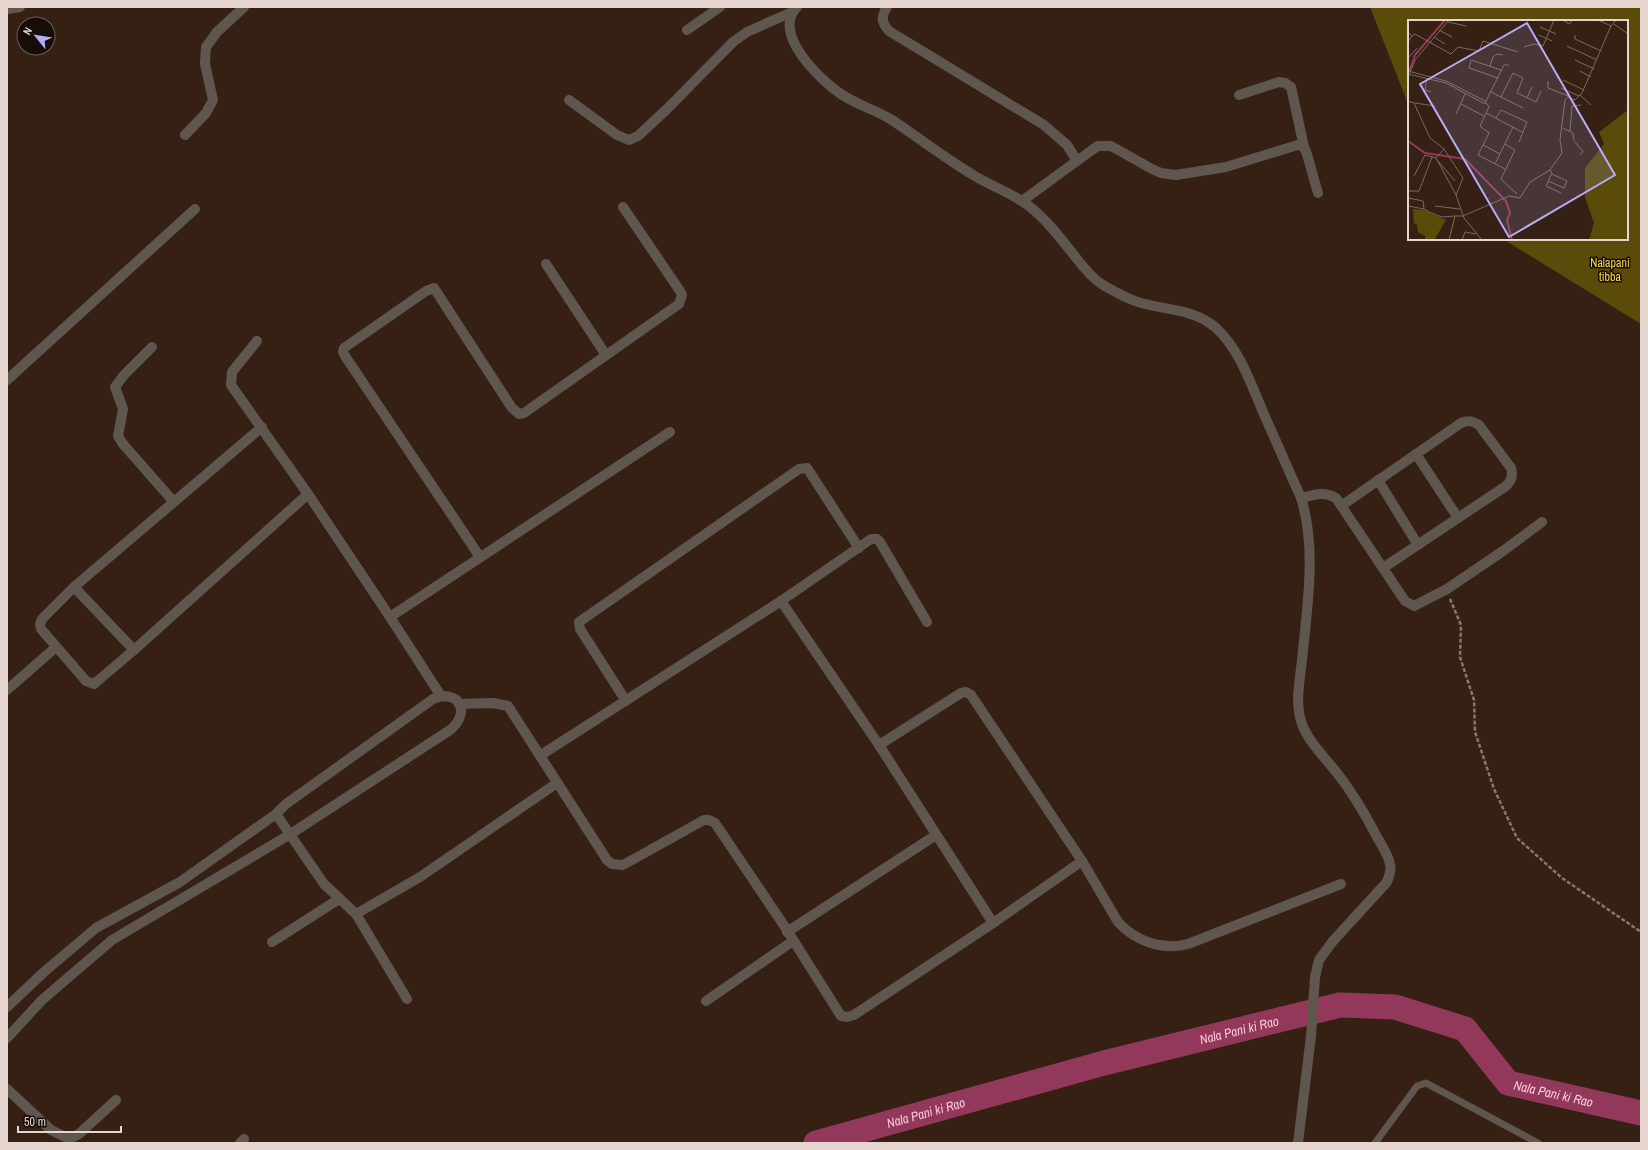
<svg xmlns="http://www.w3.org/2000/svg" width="1648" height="1150" font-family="'Archivo Narrow',sans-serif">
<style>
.green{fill:#5a4b0b}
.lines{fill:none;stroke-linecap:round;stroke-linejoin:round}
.river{stroke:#92385a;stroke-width:25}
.path{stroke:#89766c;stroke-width:2.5;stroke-dasharray:4 2;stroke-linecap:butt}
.lane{stroke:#5f574e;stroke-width:7}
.street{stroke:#5f574e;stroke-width:10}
.labels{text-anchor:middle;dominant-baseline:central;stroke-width:3;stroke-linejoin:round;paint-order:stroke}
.park-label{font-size:12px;fill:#fbd74c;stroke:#160c08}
.water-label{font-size:13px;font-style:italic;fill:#fcc7d6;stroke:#160c08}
.inset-river{fill:none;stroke:#92385a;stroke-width:2}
.inset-road{fill:none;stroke:#7c685e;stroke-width:1}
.view{fill:#b5acf8;fill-opacity:0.15;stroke:#b5acf8;stroke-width:2}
.inset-edge{fill:none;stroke:#e5d5ce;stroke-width:2}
</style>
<rect width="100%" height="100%" fill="#362014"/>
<!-- green -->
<polygon class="green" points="1370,7 1641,7 1641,324 1503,239 1627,239 1627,21 1409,21 1409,106"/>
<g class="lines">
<!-- river -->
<path class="river" id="s1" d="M816,1143L1104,1063L1340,1005L1395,1007L1465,1029L1508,1083L1641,1113"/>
<!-- path -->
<polyline class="path" points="1450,599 1461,625 1460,657 1474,700 1475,732 1494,789 1517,838 1562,878 1641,932"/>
<!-- lane -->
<polyline class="lane" points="1375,1143 1417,1086 1426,1083 1538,1143"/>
<!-- street -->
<g class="street">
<path d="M797,7C771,33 820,80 841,94C857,105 876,110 892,120C919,138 945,158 973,175C991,186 1012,193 1029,206C1047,220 1062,240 1077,259C1084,268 1093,279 1103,285C1115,292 1127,299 1141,303C1166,310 1194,309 1215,327C1239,348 1251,384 1263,412C1276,441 1288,469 1301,498C1317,548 1307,609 1302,660C1300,680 1295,701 1301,721C1307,741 1324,756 1337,773C1353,793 1365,814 1377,837C1382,846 1388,854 1390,864C1392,871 1389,876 1387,882L1333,941L1319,960L1315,977L1311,1036L1298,1143"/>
<path d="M887,7C881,17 881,22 889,31L1044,125L1067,145L1077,161"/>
<polyline points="7,9 20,7"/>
<polyline points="687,30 720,7"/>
<polyline points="1239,95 1279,82 1285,83 1291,87 1304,147"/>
<polyline points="569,100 617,135 629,140 638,136 667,109 733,42 747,32 792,12"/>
<polyline points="185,135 206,113 213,100 205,64 206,47 217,32 244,7"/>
<polyline points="1022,201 1092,150 1098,146 1111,146 1152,169 1161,173 1176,175 1226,167 1301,144 1306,151 1318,193"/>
<polyline points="546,264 606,355"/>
<polyline points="257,341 232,372 231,385 308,494 390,617 441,696"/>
<polyline points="152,347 124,375 115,387 123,409 118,436 123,444 173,501"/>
<polyline points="7,380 195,209"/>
<polyline points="262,427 74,587 42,619 40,624 41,629 86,681 94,684 134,650 308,494"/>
<polyline points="1416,454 1458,518"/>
<polyline points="1378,480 1418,545"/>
<path d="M1301,498C1314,495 1324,491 1336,498L1405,601L1414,606L1447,589L1503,551L1542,522"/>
<path d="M1341,506L1461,423C1469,420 1473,421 1479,425L1511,468C1513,476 1512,480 1506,486L1383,568"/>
<polyline points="480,557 345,356 343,352 344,348 426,291 434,288 512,408 519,414 524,413 679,304 682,295 680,291 623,207"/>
<polyline points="74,587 134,650"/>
<polyline points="781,601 879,745 993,923"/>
<polyline points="390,617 670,432"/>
<polyline points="7,690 56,647"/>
<polyline points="626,701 580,629 579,622 799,469 807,468 809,471 859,548"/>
<polyline points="459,704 493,703 508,706 607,860 612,864 623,865 704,820 709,820 715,823 785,927 841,1016 847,1017 854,1015 993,923 1082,861"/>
<path d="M879,745L961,693L966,692L971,695L1082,861L1118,922C1135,941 1163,951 1188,944L1341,884"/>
<polyline points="541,755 781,601 871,539 877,539 880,542 927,622"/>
<polyline points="276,814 324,884 356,914 407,999"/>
<polyline points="356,914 420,877 557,783"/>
<polyline points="787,932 936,835"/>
<polyline points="272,942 339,899"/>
<polyline points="706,1001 793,941"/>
<path d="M7,1007L44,972L96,928L180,882L276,814L286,804L433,699C460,688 471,713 450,730L289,835L112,940L42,1000L7,1038"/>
<polyline points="7,1089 51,1130 69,1139 79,1134 116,1100"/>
<polyline points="240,1143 244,1139"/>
</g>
</g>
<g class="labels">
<!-- park labels -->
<g class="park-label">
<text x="1610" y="263">Nalapani<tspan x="1610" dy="14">tibba</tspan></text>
</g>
<!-- water labels -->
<g class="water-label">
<text stroke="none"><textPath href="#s1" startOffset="438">Nala Pani ki Rao</textPath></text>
<text stroke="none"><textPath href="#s1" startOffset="786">Nala Pani ki Rao</textPath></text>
<text stroke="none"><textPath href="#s1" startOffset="114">Nala Pani ki Rao</textPath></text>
</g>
</g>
<!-- overview -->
<g transform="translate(1408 20)">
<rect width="220" height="220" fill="#362014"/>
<path d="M220,90V220H181L186,203L177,177V148L196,124L191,112ZM5,189L16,190L38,200L27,219L17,220V216L10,212L9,205L6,203Z" fill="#5a4b0b"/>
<path class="inset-river" d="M1,52L7,35L37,0M0,121L17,133L57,139L98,181L102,193L99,200L104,220"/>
<path class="inset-road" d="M155,0L161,4L165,0M190,0L203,6L208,0M40,2L58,6M206,4L220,14M132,7L148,14M31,10L44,17M0,12L4,16L0,22M131,15L144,21M167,15V19L193,31M4,16L7,14L43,34L50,27L71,31L75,21L110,32M26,17L37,24M159,26L189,40M116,27L126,24L135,26L146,0M0,38L9,28M167,40L186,49M82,46L85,37L89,34L95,35M0,51L38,61L79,82M172,51L183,57M0,54L38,63L75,83H78M0,58L7,40L41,0M19,58L17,70L23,72M90,58L61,48L63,40L93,50M155,60L176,70M140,61V68L160,76M153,68L171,76M83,72L115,88M172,75L183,85M93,77L105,53L115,58L109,73L128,82L133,71M119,78L124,67M0,81L6,83L22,118L36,129L55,158L48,175M78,81L96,45H101M7,83L27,86M78,83L81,87L72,106L81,113L70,135L97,149M53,84L76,96M78,93L114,112M48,94L57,74M88,98L93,90L119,102L111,122M155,108L165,113L166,121L175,131L172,135M162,111L164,86L173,85M97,124L107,130L93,159L109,174M75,125L92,134M28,138L48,175L56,198L74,220M30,141L47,161M87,144L105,107M142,150L144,153L138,166L153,173M6,156L17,135L28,138L36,129M140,161L156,168L159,161L144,154M0,171H11L24,137M0,178L15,181L16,189L21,192L34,197L47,196L41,220M0,186L16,189M27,186L52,189M47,196H55L101,176L112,178L122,162L142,150L154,133L152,120L157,80L160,77L167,80L174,73L203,6M54,220L57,212L68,214"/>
<path class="view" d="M119,3L207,155L101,217L12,64Z"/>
<rect width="220" height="220" class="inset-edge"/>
</g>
<!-- border -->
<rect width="1648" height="1150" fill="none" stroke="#e5d5ce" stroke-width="16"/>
<!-- north arrow -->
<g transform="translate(36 36) rotate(300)"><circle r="19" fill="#160c08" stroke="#695c57"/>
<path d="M0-3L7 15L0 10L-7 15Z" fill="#b5acf8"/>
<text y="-6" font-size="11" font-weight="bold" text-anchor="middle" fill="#e5d5ce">N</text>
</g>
<!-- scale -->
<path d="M18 1126v6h103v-6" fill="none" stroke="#e5d5ce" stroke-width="2"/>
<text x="24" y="1126" font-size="12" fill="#e5d5ce" stroke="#160c08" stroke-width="3" paint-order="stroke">50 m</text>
</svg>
